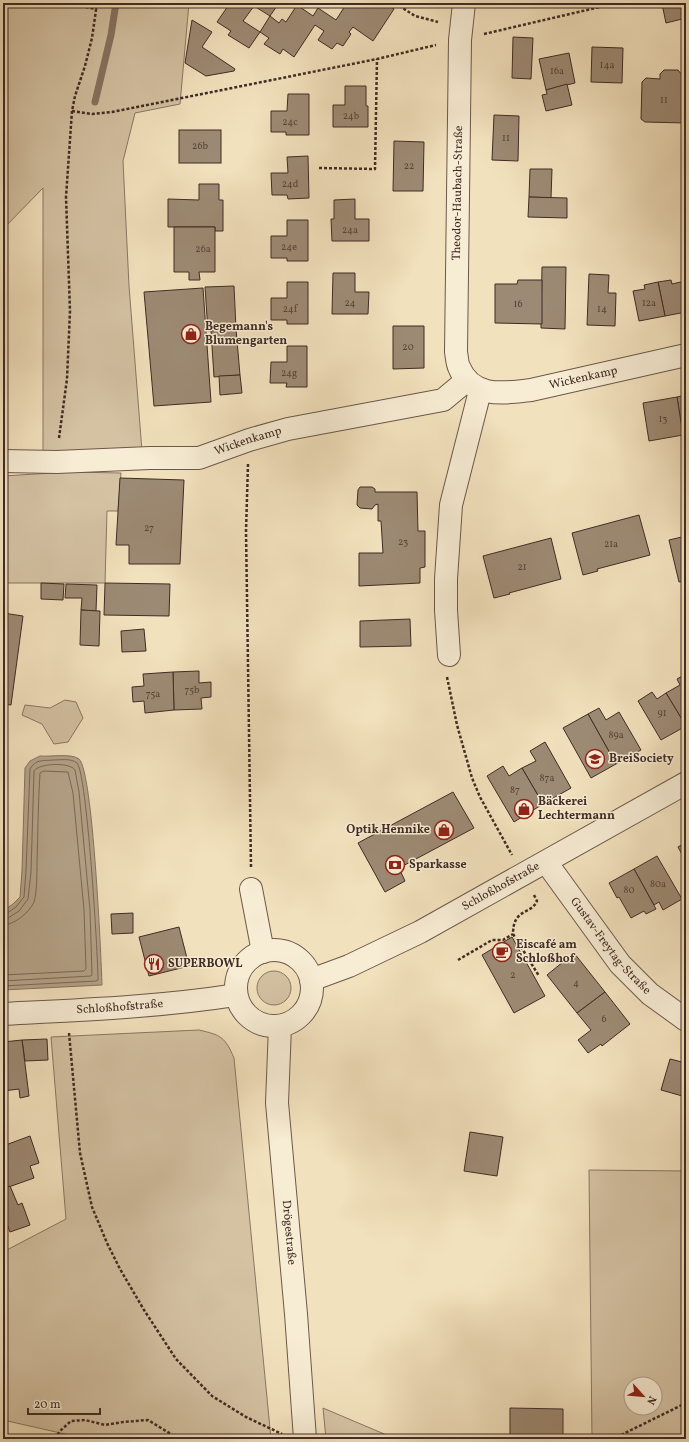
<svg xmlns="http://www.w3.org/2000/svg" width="689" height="1442" font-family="Vollkorn,serif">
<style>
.green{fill:#d4c2a3;stroke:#8a7664;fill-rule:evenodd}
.water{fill:#b5a389;stroke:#867361}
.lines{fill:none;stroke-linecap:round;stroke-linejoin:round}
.shore{stroke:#7a6756;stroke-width:1}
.stream{stroke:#867361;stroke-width:7}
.building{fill:#9d8a74;stroke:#402b24}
.minor-casing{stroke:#6c584a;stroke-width:24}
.path{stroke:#402b24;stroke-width:2.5;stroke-dasharray:3 2;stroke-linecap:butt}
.minor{stroke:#f7ecd4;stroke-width:22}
.labels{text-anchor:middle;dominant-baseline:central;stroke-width:3;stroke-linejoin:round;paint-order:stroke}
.number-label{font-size:10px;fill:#574338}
.street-label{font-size:12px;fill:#402b24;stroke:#f7ecd4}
.poi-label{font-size:12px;font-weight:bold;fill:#402b24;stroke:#f7ecd4;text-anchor:start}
</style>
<rect width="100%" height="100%" fill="#f2e1bd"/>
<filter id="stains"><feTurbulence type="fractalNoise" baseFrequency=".005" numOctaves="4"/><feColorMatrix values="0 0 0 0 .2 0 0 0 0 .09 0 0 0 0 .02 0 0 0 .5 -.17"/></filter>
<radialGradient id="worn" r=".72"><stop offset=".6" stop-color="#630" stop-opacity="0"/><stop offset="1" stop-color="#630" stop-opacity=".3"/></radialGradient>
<!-- green -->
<g class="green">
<polygon points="3,3 189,3 180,104 135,113 123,161 129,286 142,451 43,452 43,188 3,229"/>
<polygon points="69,472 121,473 118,511 107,511 105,583 3,583 3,476"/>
<polygon points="65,700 76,702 83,718 68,742 54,744 42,724 22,715 25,705 50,708"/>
<circle cx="274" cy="988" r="17"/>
<path d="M199,1030C221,1035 225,1037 234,1058L271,1439H87L3,1420V1252L66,1219L51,1037Z"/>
<path d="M589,1170L686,1171V1439H592ZM631,1384H655V1408H631Z"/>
<polygon points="323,1408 396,1439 326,1439"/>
</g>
<!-- water -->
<path class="water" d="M40,756C50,757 71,753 79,759C93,771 101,956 102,985L3,990V911L13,904L20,897L22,871L25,768L30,761Z"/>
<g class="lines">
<!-- shore -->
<g class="shore">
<path d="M3,914H6L16,907L24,897L26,871L30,769C36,759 42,761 53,760C60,760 71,758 77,763C87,773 98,955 98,980L96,981L3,986"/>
<path d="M3,919L8,918L19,911L28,899L31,872L34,771C39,763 70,762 75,770L79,792L90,910L92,975L91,976L3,981"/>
<path d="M3,925C14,925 29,913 34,902C37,892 37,873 37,862C38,833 38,803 40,773L43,771L68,772L73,793L84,910L86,969L84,971L3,975"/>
</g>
<!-- stream -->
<polyline class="stream" points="95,102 111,35 116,3"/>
</g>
<!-- building -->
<g class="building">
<polygon points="230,3 279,3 270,16 254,6 243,21 260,32 249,48 228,35 231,31 217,22"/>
<polygon points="347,3 385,3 394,9 373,41 353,27 349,32 351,34 343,46 337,43 332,49 318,40 324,31 315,25 294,57 283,49 280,54 264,44 269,38 260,32 270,16 279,23 282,19 286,22 297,5 313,16 318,8 336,20"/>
<polygon points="668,3 683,3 686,18 666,23 662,4"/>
<polygon points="192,20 212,32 202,47 235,69 234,71 206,76 185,63"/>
<polygon points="513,37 533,38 531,79 512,78"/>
<polygon points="592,47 623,48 622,83 591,82"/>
<polygon points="569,53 575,83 546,90 539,59"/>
<polygon points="664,70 678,70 682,75 682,79 686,79 686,123 645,122 641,119 642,82 646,78 660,79 660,74"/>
<polygon points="567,84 572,105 546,111 542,95 547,94 546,90"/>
<polygon points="345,86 366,86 366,106 368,106 368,127 333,127 333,105 345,105"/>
<polygon points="288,94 309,94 309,135 286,135 286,132 271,132 271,111 287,111"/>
<polygon points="494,115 519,116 518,161 492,160"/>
<rect x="179" y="130" width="42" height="33"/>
<polygon points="394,141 424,142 423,191 393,191"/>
<polygon points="308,156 309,198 288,199 287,195 272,195 271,173 288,173 287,157"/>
<polygon points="530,169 552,169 551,198 529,197"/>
<polygon points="199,184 219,184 219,200 223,200 223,231 215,231 215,227 168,227 168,199 199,200"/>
<polygon points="529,197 567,198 567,218 528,217"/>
<polygon points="355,199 355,219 369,219 369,241 332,241 331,219 334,219 334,200"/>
<polygon points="287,220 308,220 308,261 287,261 287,258 271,258 271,236 287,236"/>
<polygon points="174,227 215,227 215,272 199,272 200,280 189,280 189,272 174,272"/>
<polygon points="542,267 566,267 565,329 541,328"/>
<polygon points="333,273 355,273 355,292 369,292 368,314 332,314"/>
<polygon points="589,274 609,275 608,293 616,293 615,326 587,325"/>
<polygon points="518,280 542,280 542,324 495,323 495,284 517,284"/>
<polygon points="671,280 672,284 685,281 686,289 686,312 665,316 658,282"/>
<polygon points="287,282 308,282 308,324 287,324 287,320 271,320 271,298 287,298"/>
<polygon points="658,282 665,316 639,321 633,291 645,289 644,285"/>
<polygon points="234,286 236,329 208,331 205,287"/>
<polygon points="203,288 211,402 154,406 144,292"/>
<polygon points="393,326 424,326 424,368 393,369"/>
<polygon points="236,329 240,375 214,377 211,331"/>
<polygon points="287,346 307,346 307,387 286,387 287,383 270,383 271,362 287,362"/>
<polygon points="240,375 242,393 220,395 219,376"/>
<polygon points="686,395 686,434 683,435 677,397"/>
<polygon points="677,397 683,435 649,441 643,403"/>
<polygon points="120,478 184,480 180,564 129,564 129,545 116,545"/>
<polygon points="360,487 372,487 375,489 375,492 417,492 418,531 425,531 425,567 420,568 420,583 359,586 359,553 383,553 381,521 378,521 378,504 375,505 372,509 360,508 357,505 358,490"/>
<polygon points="639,515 650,555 597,569 598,571 583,575 572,533"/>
<polygon points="686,536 686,581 679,582 669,540"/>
<polygon points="551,538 561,579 509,593 510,594 494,598 483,556"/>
<polygon points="41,583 64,584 63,600 41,599"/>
<polygon points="105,583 170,584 169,616 104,615"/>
<polygon points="66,584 97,585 96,611 81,610 82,598 65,598"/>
<polygon points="81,610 100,611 99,646 80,645"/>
<polygon points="3,613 23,616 11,705 3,704"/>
<polygon points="410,619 411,646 360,647 360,621"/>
<polygon points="144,629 146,651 122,652 121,631"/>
<polygon points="199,671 199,683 211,682 211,697 201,698 202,709 174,710 173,672"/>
<polygon points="173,672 174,710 145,713 144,701 133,702 132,687 144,686 143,674"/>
<polygon points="686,674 686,726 666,693 680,685 677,679"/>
<polygon points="652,692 657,699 666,693 686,726 661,740 638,701"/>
<polygon points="599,708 606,720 619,712 641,750 616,764 588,714"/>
<polygon points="588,714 616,764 591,778 563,728"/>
<polygon points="545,742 571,788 543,804 522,768 536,761 530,751"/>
<polygon points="503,766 509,776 522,768 543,804 514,822 487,776"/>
<polygon points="453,792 474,828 399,868 405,881 385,892 358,843"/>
<polygon points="686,842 686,862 678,847"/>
<polygon points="657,856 682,899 663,910 659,902 654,905 634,869"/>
<polygon points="634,869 656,909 646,914 644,911 631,918 619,897 617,898 609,883"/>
<polygon points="133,913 133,933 112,934 111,914"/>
<polygon points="179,927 189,966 149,976 139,937"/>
<polygon points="512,937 545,996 514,1013 482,955"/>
<polygon points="574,953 605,992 577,1013 547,975"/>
<polygon points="605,992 630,1024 602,1046 601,1044 588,1053 578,1040 591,1030 577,1013"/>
<polygon points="47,1039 48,1060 25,1061 22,1040"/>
<polygon points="22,1040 29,1096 20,1098 19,1089 3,1091 3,1042"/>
<polygon points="670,1059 686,1063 686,1097 661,1090"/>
<polygon points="470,1132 503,1137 497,1176 464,1171"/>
<polygon points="30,1136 39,1163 30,1166 34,1178 3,1189 3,1146"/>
<polygon points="10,1186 18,1205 22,1203 30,1225 10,1232 3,1214 3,1189"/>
<polygon points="510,1408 563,1409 563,1439 510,1439"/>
</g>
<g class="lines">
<!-- minor casing -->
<g class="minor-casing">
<g id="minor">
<path id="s1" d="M464,3L460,40L456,352C457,357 457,363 459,367C472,399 504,393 531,390L686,355"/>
<path id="s2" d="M3,461L57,462L150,458H199L249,440L288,429L443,400L467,380"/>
<polyline points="449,655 446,610 446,579 451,505 480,391"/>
<path id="s3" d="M546,862L620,964L650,994L686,1020"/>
<polyline points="251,889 263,952"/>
<circle cx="274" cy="988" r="38"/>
<path id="s4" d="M311,980L349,966L420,932L686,783"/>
<path id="s5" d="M3,1014C81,1010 159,1007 236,995"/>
<path id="s6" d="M280,1026L277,1103L296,1314L305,1439"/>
</g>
</g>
<!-- path -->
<g class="path">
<polyline points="61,3 97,9"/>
<polyline points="395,3 415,16 438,22"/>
<polyline points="484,34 617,3"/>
<polyline points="72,111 92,114 112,112 377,59 436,45"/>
<polyline points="319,168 375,169 377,59"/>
<polyline points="59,438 67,379 70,311 66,197 72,111 75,96 85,66 92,38 97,3"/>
<polyline points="248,464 246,531 251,867"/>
<polyline points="447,677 457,725 472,778 480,797 512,855"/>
<path d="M534,895L537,901C531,915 513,908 513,934L539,976"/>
<polyline points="458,960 492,940 503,940 513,934"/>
<polyline points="69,1033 80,1153 92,1207 107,1243 120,1269 144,1310 176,1359 212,1396 246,1417 282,1434"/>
<polyline points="55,1439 60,1431 71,1421 85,1420 105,1425 123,1422 148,1420 179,1439"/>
<polyline points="618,1439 623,1434 686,1403"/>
</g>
<!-- minor -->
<use href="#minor" class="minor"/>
</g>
<!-- icons -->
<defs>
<g id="shop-ring" transform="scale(1)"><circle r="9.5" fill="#f7ecd4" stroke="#8f2418" stroke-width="1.5"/><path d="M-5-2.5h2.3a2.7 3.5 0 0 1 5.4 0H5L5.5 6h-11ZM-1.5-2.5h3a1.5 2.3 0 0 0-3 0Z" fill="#8f2418"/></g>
<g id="school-ring" transform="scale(1)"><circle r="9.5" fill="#f7ecd4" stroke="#8f2418" stroke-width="1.5"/><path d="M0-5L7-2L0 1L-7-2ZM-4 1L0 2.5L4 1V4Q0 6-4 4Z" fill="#8f2418"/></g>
<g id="bank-ring" transform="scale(1)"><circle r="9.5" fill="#f7ecd4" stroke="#8f2418" stroke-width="1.5"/><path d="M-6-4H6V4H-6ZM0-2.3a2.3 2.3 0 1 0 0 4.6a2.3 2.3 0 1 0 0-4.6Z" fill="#8f2418"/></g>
<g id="cafe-ring" transform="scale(1)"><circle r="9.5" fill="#f7ecd4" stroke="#8f2418" stroke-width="1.5"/><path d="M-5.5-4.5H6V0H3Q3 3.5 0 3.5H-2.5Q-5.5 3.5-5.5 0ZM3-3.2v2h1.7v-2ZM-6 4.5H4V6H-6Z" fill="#8f2418"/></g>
<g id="restaurant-ring" transform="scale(1)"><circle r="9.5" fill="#f7ecd4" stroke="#8f2418" stroke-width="1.5"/><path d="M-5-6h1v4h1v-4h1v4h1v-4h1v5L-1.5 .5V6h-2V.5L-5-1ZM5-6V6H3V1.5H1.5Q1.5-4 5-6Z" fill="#8f2418"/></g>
</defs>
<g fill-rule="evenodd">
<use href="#shop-ring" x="191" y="334"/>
<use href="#school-ring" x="595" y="759"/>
<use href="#shop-ring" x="524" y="809"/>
<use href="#shop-ring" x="444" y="830"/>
<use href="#bank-ring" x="395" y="865"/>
<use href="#cafe-ring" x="502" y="952"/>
<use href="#restaurant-ring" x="154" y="964"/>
</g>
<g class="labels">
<!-- number labels -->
<g class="number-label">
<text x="607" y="65">14a</text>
<text x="557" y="71">16a</text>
<text x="664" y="100">11</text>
<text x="351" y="116">24b</text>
<text x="290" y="122">24c</text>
<text x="506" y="138">11</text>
<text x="200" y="146">26b</text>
<text x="409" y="166">22</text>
<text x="290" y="184">24d</text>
<text x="350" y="230">24a</text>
<text x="289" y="247">24e</text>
<text x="203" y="249">26a</text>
<text x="350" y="303">24</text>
<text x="649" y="303">12a</text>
<text x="518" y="304">16</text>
<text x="290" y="309">24f</text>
<text x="602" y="309">14</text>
<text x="408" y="347">20</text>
<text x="289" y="373">24g</text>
<text x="663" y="419">13</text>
<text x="149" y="528">27</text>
<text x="403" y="542">23</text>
<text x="611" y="544">21a</text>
<text x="522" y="567">21</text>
<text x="192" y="690">75b</text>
<text x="153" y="694">75a</text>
<text x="662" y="713">91</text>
<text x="616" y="735">89a</text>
<text x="547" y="778">87a</text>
<text x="515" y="790">87</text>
<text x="658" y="884">80a</text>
<text x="629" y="890">80</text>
<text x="513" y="975">2</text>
<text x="576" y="983">4</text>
<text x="604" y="1019">6</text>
</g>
<!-- street labels -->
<g class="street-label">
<text transform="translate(458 193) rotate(-89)">Theodor-Haubach-Straße</text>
<text stroke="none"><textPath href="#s1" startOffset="501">Wickenkamp</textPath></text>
<text stroke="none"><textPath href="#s2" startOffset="248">Wickenkamp</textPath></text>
<text stroke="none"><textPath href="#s4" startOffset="212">Schloßhofstraße</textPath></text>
<text stroke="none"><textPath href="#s3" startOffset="106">Gustav-Freytag-Straße</textPath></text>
<text stroke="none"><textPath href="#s5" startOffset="117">Schloßhofstraße</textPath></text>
<text stroke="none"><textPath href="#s6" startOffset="207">Drögestraße</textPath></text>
</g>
<!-- poi labels -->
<g class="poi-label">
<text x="205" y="327">Begemann's<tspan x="205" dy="14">Blumengarten</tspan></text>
<text x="609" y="759">BreiSociety</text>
<text x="538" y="802">Bäckerei<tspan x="538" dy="14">Lechtermann</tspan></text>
<text x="430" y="830" text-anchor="end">Optik Hennike</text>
<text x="409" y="865">Sparkasse</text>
<text x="516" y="945">Eiscafé am<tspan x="516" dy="14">Schloßhof</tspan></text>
<text x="168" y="964">SUPERBOWL</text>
</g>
</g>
<!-- margin -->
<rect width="689" height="1442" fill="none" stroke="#f2e1bd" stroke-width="16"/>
<rect x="4" y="4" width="681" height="1434" fill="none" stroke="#402b24" stroke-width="2"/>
<rect x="8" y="8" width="673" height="1426" fill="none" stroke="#402b24"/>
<!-- north arrow -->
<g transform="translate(643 1396) rotate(117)"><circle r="19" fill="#f7ecd4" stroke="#ae9f8e"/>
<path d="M0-3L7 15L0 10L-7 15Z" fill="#8f2418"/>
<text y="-6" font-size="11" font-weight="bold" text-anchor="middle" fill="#402b24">N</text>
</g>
<!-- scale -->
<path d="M28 1408v6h72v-6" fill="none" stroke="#402b24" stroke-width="2"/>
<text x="34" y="1408" font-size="12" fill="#402b24" stroke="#f7ecd4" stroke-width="3" paint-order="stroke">20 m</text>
<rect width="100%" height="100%" filter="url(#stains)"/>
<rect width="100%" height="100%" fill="url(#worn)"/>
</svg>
